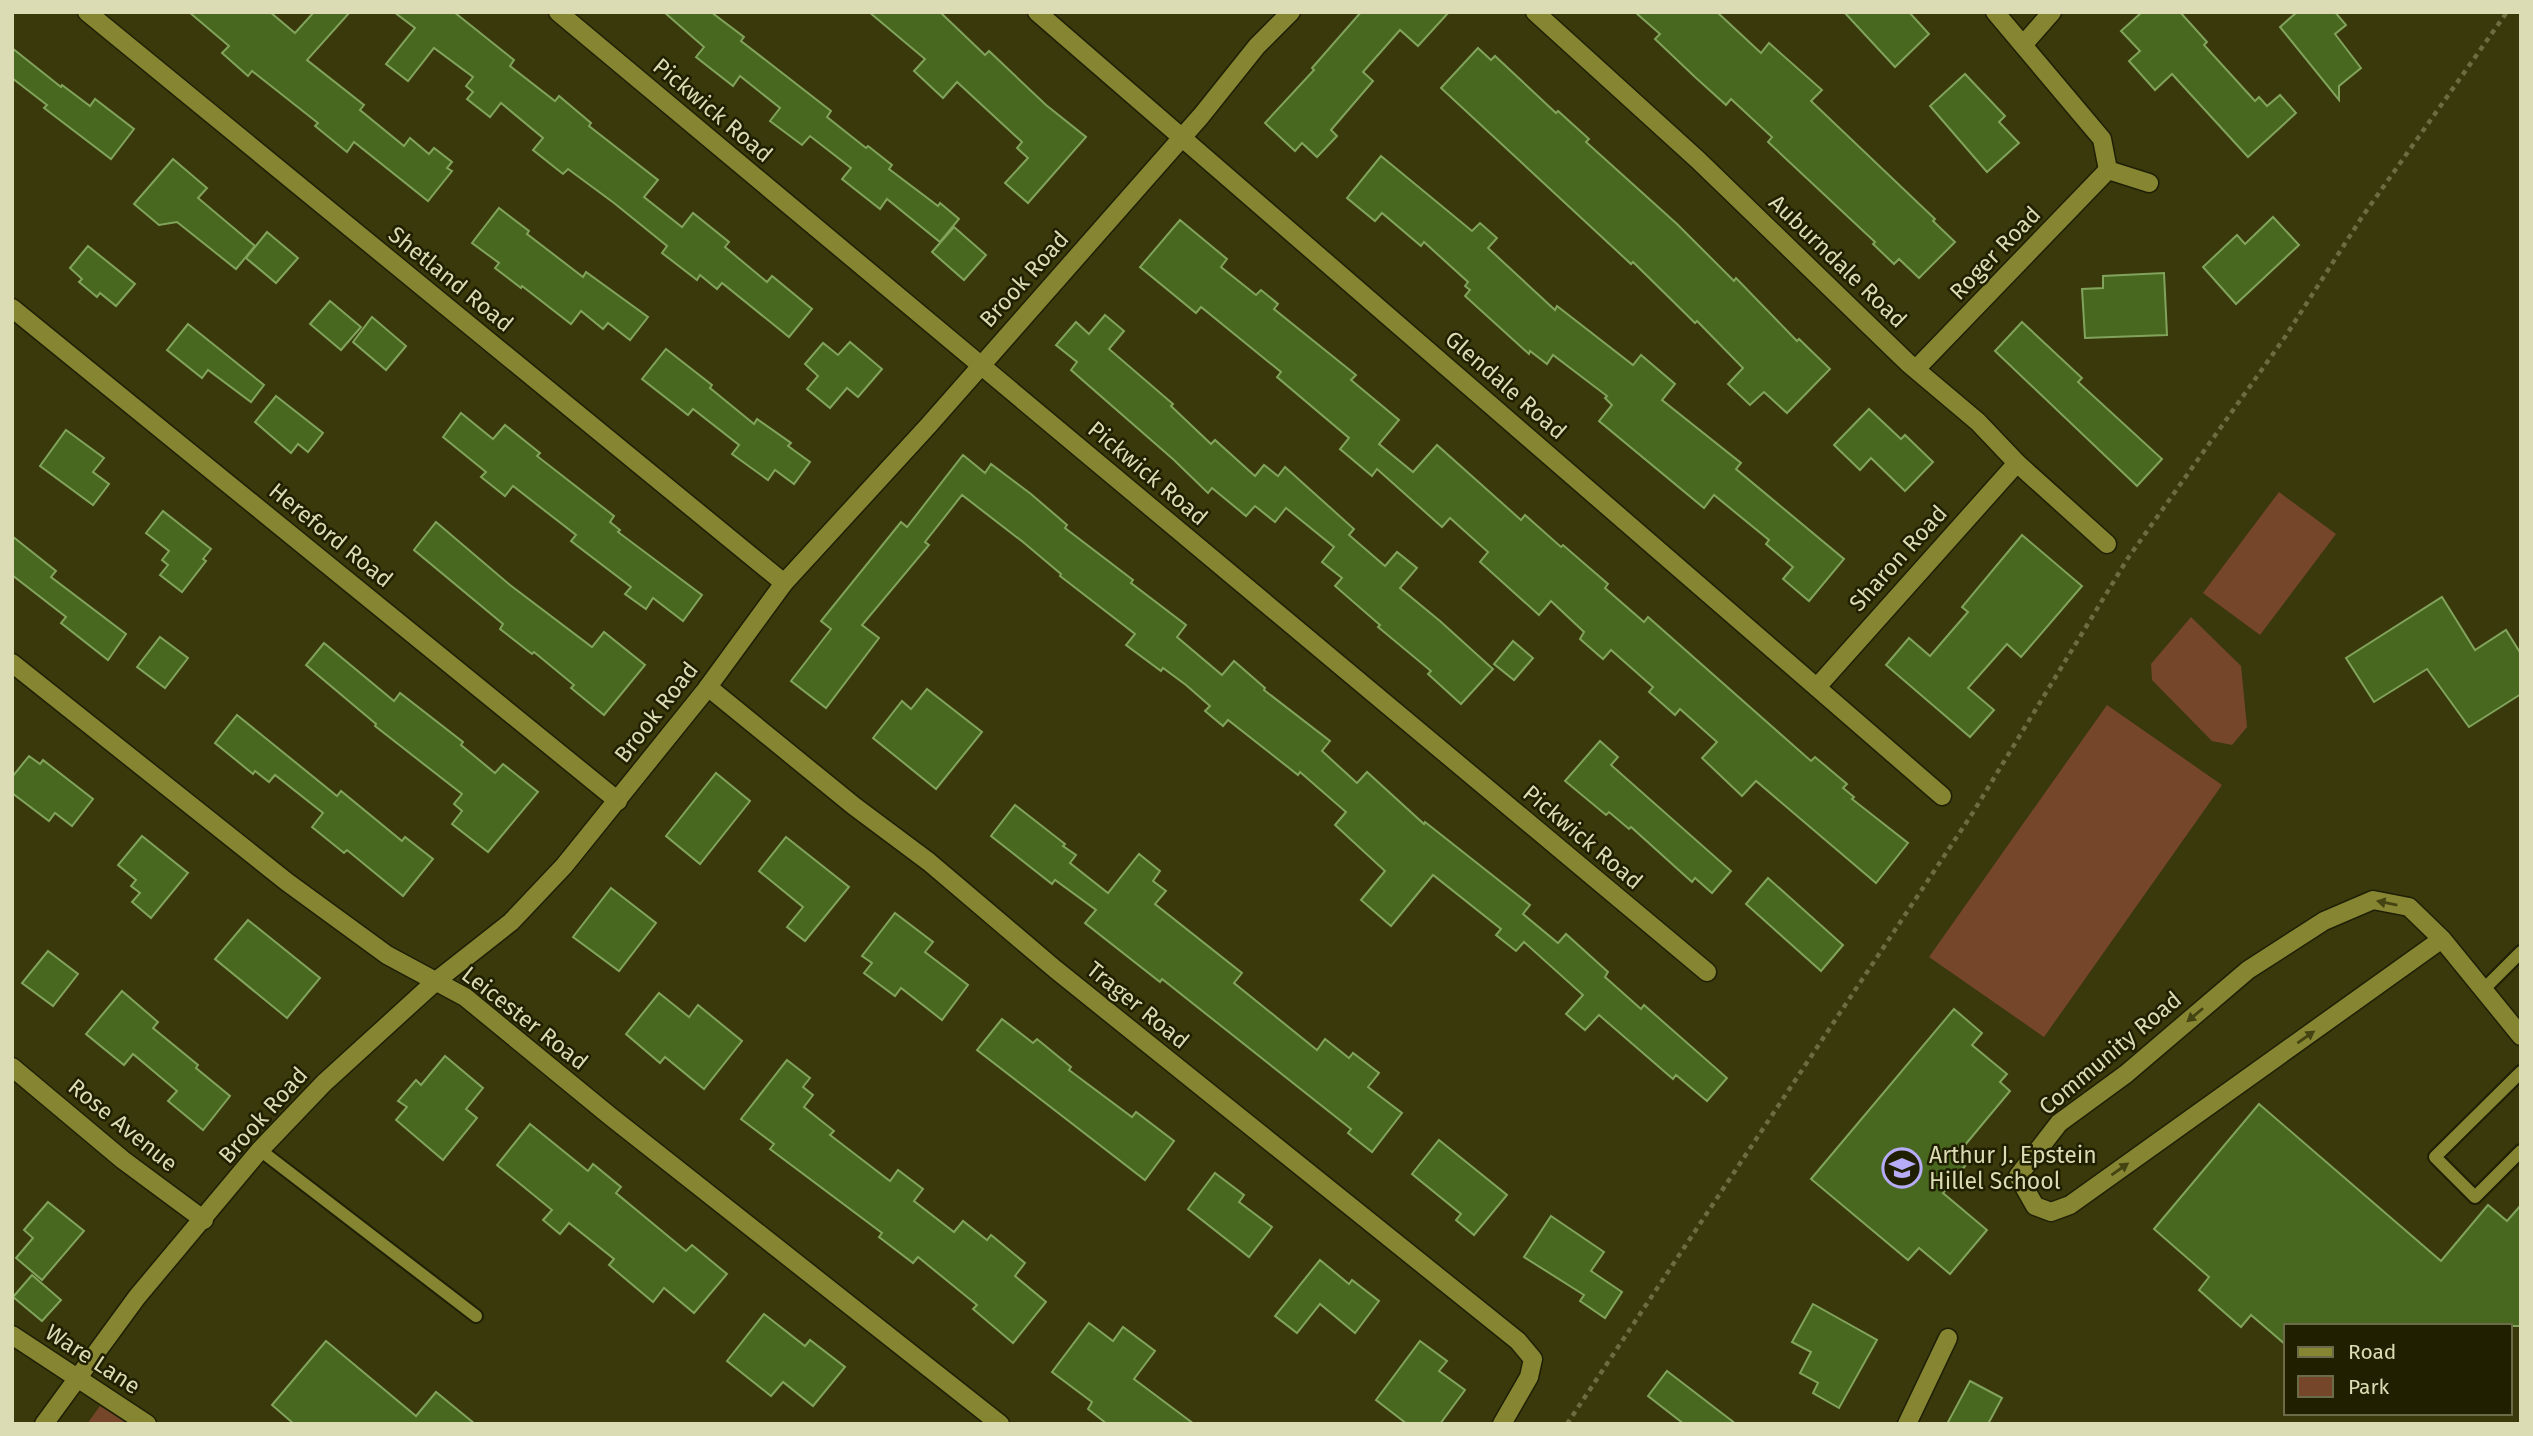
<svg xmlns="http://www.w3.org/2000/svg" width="2533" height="1436" font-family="'Fira Sans',sans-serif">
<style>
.green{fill:#76462a}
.building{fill:#49681f;stroke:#81a35b;stroke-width:2}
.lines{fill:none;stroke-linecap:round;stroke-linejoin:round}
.service-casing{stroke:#1f1f05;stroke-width:16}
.minor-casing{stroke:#1f1f05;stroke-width:21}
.path{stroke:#6c6c40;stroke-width:4.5;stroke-dasharray:5 5;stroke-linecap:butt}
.service{stroke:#868632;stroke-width:12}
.minor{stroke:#868632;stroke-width:18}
.oneway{fill:#444312}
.labels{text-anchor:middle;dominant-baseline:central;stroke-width:5;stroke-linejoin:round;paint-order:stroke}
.street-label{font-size:23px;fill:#dbdcb4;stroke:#201f00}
.poi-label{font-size:23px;fill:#dbdcb4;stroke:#201f00;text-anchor:start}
</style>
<rect width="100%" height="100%" fill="#39390b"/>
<!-- green -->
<g class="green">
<polygon points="2279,492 2336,534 2260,635 2203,593"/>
<polygon points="2191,617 2241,666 2247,727 2232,745 2212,741 2152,680 2151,664"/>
<polygon points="2107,705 2222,785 2044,1037 1929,957"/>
<polygon points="100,1406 128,1424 87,1424"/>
</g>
<!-- building -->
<g class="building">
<polygon points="189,12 270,12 295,33 314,12 350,12 307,60 364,105 360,110 404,146 410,138 429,154 434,148 452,162 447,168 452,171 428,201 354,142 347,152 315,126 318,123 252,71 248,76 222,53 229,46"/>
<polygon points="394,12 454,12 514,60 510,66 555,101 559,96 591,123 589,126 658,180 644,197 682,227 693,213 729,242 725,247 767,282 772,276 812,309 789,337 722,283 717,289 700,275 697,280 662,253 667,246 614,203 568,169 563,174 533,150 543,138 501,103 490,117 467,99 473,92 466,86 473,77 434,48 408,81 386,64 415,28"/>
<polygon points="664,12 711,12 744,37 741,41 831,111 827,117 866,148 868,146 892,165 889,169 938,206 940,203 959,219 940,242 887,199 880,209 842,179 851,168 810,136 802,145 770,121 780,108 740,76 733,86 696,57 704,47"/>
<polygon points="869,12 940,12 985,55 989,51 1046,105 1086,137 1028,203 1005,183 1028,158 1017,148 1022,142 957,82 943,98 914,71 925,59"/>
<polygon points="1361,12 1449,12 1418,46 1400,30 1363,72 1373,81 1331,130 1337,136 1317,157 1302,143 1295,151 1265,123 1314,70 1312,68"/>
<polygon points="1635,12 1717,12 1761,53 1769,43 1822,90 1811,101 1935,219 1933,221 1955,242 1919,278 1899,259 1894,264 1873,244 1875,242 1768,142 1772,137 1731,99 1726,105 1695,77 1655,39 1660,34"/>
<polygon points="1844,12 1909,12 1929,34 1895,67"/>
<polygon points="2142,12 2180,12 2207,42 2204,45 2255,101 2259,97 2267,106 2280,95 2296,113 2248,157 2172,74 2155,90 2129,61 2140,51 2121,31"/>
<polygon points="2297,12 2335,12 2346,25 2335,34 2361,68 2339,86 2339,100 2280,27"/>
<polygon points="12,48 61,87 62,85 90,106 95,99 134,129 111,159 44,108 47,105 12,78"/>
<polygon points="1478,48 1491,60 1495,56 1556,113 1558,111 1589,139 1586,142 1677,224 1734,281 1736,278 1797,341 1799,339 1830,369 1787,413 1764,392 1750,405 1728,384 1743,368 1697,321 1695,323 1633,262 1631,264 1441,88"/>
<polygon points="1965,74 2005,116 1999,122 2019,143 1987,172 1930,106"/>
<polygon points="1381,156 1472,231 1480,223 1497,238 1488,248 1555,310 1557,306 1633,365 1641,355 1675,384 1662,400 1741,463 1736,469 1844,559 1809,601 1783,579 1793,567 1766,544 1769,540 1714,495 1704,508 1599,421 1612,405 1605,398 1607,396 1553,355 1547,364 1530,351 1529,354 1465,296 1470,290 1465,286 1468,282 1424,242 1421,246 1382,213 1375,221 1347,198"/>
<polygon points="173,159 207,188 198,198 255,246 236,269 177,222 159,225 134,204"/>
<polygon points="499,208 529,231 527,234 583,277 586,272 648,317 630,340 608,323 603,329 581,311 571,324 522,286 521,288 495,268 499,263 472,243"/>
<polygon points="2273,217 2299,245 2236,304 2203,267 2237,235 2245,244"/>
<polygon points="1180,220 1227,259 1221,267 1256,295 1261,290 1278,304 1274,309 1356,375 1351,380 1399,420 1379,444 1413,472 1437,445 1521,520 1525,515 1561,547 1563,545 1586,565 1608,584 1605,588 1644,622 1648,617 1811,761 1815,757 1847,784 1843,788 1854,797 1852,799 1908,843 1876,883 1756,781 1742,796 1702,758 1717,742 1680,709 1675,715 1649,692 1653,687 1611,650 1603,659 1580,639 1584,632 1551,601 1539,615 1480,562 1488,552 1450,518 1442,527 1377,469 1372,476 1340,449 1349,438 1277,377 1281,372 1201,307 1196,313 1140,267"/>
<polygon points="954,227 986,255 964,280 932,252"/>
<polygon points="267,232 298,258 276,283 246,258"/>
<polygon points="88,246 135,284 116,306 100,293 97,297 79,282 82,279 70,268"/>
<polygon points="2164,273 2167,335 2085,338 2082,289 2103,288 2103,276"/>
<polygon points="330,301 361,327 341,350 310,324"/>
<polygon points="1105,315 1124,331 1109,349 1173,404 1171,406 1211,444 1215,440 1255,476 1264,465 1278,476 1285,467 1354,529 1349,535 1385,566 1397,552 1417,568 1400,588 1440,621 1493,669 1461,704 1428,674 1431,671 1378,627 1380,625 1335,586 1342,578 1322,562 1334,547 1286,508 1275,522 1255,506 1246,516 1212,488 1208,493 1174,460 1071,370 1077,362 1056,345 1076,322 1089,334"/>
<polygon points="372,317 406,346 386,370 353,342"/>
<polygon points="2022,322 2082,378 2078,382 2162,459 2137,486 1995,351"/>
<polygon points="188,324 264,385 251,402 208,370 202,378 167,350"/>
<polygon points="850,342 882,369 858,397 847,388 830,408 807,389 818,376 805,364 823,343 838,355"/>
<polygon points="666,349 712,385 710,388 754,424 757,419 791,443 788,446 810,462 794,484 775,470 768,480 732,454 739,445 693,409 688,415 642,379"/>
<polygon points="276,396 323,433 308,452 298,444 291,453 255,422"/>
<polygon points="1869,409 1901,439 1905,435 1933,462 1905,491 1871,458 1860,470 1834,445"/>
<polygon points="461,413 493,439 505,425 540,453 537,456 614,516 610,522 620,530 618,532 702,595 683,621 653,598 646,609 625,594 631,587 571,541 576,535 513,486 505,496 481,477 486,472 443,437"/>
<polygon points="66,430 104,458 93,472 109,484 93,505 40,466"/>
<polygon points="963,455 985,473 991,464 1031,494 1067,525 1065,528 1133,580 1131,583 1186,625 1177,637 1222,675 1234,661 1265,688 1264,690 1330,741 1322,751 1357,783 1367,772 1424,824 1425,822 1530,905 1523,914 1558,943 1566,934 1608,972 1605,977 1641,1009 1644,1005 1727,1078 1707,1101 1676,1075 1673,1079 1599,1015 1585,1030 1566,1014 1583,995 1524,942 1516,951 1496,935 1501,929 1433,875 1391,926 1361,900 1385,871 1335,825 1346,812 1300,772 1298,775 1228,720 1223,726 1205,711 1210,706 1186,685 1163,668 1161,671 1126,645 1135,634 1060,576 1061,574 1023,542 962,495 925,542 929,545 862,625 879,638 826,708 791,681 831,629 821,621 901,522 907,527"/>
<polygon points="163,511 211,549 203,559 206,561 182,592 160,575 168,565 162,560 169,551 146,533"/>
<polygon points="436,522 510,585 592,647 604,632 645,665 604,715 571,688 574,685 534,652 532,654 500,629 503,624 414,550"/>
<polygon points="2022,535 2082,586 2021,657 2007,644 1968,688 1994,710 1970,737 1886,665 1909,638 1930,656 1968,612 1962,607"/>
<polygon points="12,536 56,571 51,577 126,634 108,660 61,623 66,617 12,575"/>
<polygon points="2442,597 2475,650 2506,630 2521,654 2521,694 2469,727 2427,669 2374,702 2346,658"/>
<polygon points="160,637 188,658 165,688 137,667"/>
<polygon points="1513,641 1533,658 1514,680 1494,664"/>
<polygon points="324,643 394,701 400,693 463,742 461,745 495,773 503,764 538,792 488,852 452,824 462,811 454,804 462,794 375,726 376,724 306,665"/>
<polygon points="927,689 982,732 936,789 873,738 902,701 911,709"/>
<polygon points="237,715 337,796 341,791 402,841 405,837 433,859 403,896 347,850 344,853 312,827 323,813 275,775 269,782 255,771 253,774 215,743"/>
<polygon points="1600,741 1618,757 1611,765 1731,871 1712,893 1695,878 1692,882 1631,827 1629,829 1609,812 1606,815 1565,781"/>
<polygon points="29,756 40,764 43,760 93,799 72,826 55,813 49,821 12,793 12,777"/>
<polygon points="716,773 750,801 700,864 666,836"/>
<polygon points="1015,805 1065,844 1063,846 1076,855 1070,863 1108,893 1139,854 1160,871 1153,881 1166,891 1155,904 1242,973 1234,983 1317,1050 1325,1039 1349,1058 1353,1053 1379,1073 1368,1087 1402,1113 1372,1152 1348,1133 1351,1129 1162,979 1160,982 1085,923 1096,910 1055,880 1052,884 991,836"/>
<polygon points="142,836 188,873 151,918 132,902 140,893 131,886 136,880 118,865"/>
<polygon points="786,837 849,887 805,941 787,927 803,907 759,871"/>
<polygon points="1768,878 1843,945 1821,971 1746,904"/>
<polygon points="611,888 656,923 619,971 573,937"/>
<polygon points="895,913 933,942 925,952 968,985 942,1020 901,988 895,996 864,973 872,963 862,956"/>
<polygon points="248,920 320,978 287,1018 215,959"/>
<polygon points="48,951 78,974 53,1006 22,983"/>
<polygon points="122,991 158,1022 153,1028 198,1065 196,1068 230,1096 203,1130 168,1101 177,1091 133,1054 124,1065 86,1034"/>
<polygon points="659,993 689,1017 698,1005 742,1041 704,1089 665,1057 660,1063 626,1034"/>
<polygon points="1954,1009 1982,1033 1972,1045 2007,1074 2000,1082 2010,1091 1955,1157 1965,1166 1943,1193 1987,1230 1950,1274 1919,1248 1908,1260 1811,1179"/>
<polygon points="1002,1019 1033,1043 1037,1039 1071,1067 1069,1070 1132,1117 1136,1112 1174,1141 1145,1180 977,1050"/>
<polygon points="445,1056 483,1088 466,1109 477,1118 443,1160 396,1120 407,1107 398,1101 416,1080 421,1085"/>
<polygon points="787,1060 810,1078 803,1087 813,1095 804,1107 834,1131 830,1135 890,1181 898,1170 923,1189 914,1201 954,1232 963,1221 987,1240 991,1235 1025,1263 1015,1276 1046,1302 1013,1343 973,1309 977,1305 918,1257 913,1263 879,1237 882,1233 770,1149 774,1144 741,1119"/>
<polygon points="2259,1104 2441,1261 2488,1205 2507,1221 2521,1205 2521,1326 2286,1326 2286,1345 2251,1315 2241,1327 2199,1290 2209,1277 2154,1229"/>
<polygon points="530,1124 588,1171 593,1164 621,1187 616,1193 686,1251 692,1245 727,1274 694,1313 664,1288 653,1302 609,1265 614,1259 569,1223 560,1234 543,1220 552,1210 497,1165"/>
<polygon points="1439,1140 1507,1195 1474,1235 1456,1220 1461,1214 1412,1174"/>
<polygon points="1215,1173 1244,1195 1239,1202 1272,1227 1249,1257 1188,1209"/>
<polygon points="48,1202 84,1231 42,1280 16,1258 33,1238 24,1230"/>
<polygon points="1551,1216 1604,1252 1591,1271 1622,1292 1605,1318 1580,1301 1584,1295 1524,1257"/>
<polygon points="1320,1260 1349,1284 1352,1280 1379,1301 1355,1333 1320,1304 1297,1333 1275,1316"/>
<polygon points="32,1275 61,1300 42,1321 13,1297"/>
<polygon points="1813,1304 1877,1340 1839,1408 1813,1393 1818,1383 1800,1373 1811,1352 1792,1342"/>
<polygon points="764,1314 805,1346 810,1340 845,1367 813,1406 783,1382 771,1396 727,1361"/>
<polygon points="1089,1323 1113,1341 1123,1327 1155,1351 1134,1379 1194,1424 1107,1424 1088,1409 1092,1402 1052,1372"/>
<polygon points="326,1341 416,1416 436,1392 475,1424 294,1424 272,1405"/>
<polygon points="1420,1341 1447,1361 1439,1371 1465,1390 1440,1424 1407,1424 1376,1400"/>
<polygon points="1667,1371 1736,1424 1684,1424 1648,1396"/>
<polygon points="1970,1381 2002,1398 1988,1424 1947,1424"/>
</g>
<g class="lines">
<!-- service casing -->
<g class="service-casing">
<g id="service">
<polyline points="2483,990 2521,952"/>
<polyline points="2521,1072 2435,1157 2475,1197 2521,1151"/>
<polyline points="260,1150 476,1316"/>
</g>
</g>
<!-- minor casing -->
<g class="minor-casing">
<g id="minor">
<polyline points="87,12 784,583"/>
<polyline points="558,12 1707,972"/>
<polyline points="1037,12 1942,796"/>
<polyline points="1535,12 1698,160 1908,363 1978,422 2017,463 2107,544"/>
<polyline points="1995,12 2102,139 2108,170 2149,183"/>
<polyline points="2023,45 2052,12"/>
<polyline points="12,308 618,801"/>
<polyline points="1916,369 2108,170"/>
<polyline points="12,663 287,882 387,955 465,997 610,1116 1000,1424"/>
<polyline points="708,687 854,806 929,862 1055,969 1518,1341 1533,1359 1529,1377 1502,1424"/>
<polyline points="1817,687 2017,463"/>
<polyline points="2442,939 2070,1205 2051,1212 2035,1206 2018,1176 2059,1123 2126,1074 2248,970 2324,921 2373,900 2409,907 2442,939 2521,1036"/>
<polyline points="12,1067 123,1160 204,1220"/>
<polyline points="12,1335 147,1424"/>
<polyline points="44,1424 137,1297 260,1150 324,1083 436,981 511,922 564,866 705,691 784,583 928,426 1201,116 1257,46 1291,12"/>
<polyline points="1907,1424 1948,1338"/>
</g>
</g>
<!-- path -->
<polyline class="path" points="1567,1424 1972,814 2128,558 2285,337 2362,217 2507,12"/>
<!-- service -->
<use href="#service" class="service"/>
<!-- minor -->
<use href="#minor" class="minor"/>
</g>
<!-- one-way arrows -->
<defs><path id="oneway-solid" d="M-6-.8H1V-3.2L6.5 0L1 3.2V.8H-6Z" transform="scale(1.75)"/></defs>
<g class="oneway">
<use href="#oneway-solid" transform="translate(2387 903) rotate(-169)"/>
<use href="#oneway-solid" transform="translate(2195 1015) rotate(140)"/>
<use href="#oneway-solid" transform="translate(2306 1037) rotate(-35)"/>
<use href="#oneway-solid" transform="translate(2120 1169) rotate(-35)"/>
</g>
<!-- icons -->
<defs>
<g id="school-ring" transform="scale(2.0125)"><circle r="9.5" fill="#201f00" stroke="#b6acf8" stroke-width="1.5"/><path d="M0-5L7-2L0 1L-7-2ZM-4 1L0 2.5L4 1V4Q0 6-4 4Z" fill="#b6acf8"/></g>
</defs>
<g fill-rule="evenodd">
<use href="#school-ring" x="1902" y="1168"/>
</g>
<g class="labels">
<!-- street labels -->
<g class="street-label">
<text transform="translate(713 110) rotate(40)">Pickwick Road</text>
<text transform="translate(1995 253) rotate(-46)">Roger Road</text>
<text transform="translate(1838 261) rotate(44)">Auburndale Road</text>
<text transform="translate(451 279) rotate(39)">Shetland Road</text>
<text transform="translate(1024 279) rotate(-48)">Brook Road</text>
<text transform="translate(1506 385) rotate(41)">Glendale Road</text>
<text transform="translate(1148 473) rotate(40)">Pickwick Road</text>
<text transform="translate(331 535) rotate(39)">Hereford Road</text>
<text transform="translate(1898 558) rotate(-48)">Sharon Road</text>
<text transform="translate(656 712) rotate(-52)">Brook Road</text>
<text transform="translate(1583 837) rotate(40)">Pickwick Road</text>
<text transform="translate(1138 1005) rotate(39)">Trager Road</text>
<text transform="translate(525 1018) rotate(38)">Leicester Road</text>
<text transform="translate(2110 1053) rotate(-40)">Community Road</text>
<text transform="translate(263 1115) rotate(-48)">Brook Road</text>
<text transform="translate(123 1125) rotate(39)">Rose Avenue</text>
<text transform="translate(93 1359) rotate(33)">Ware Lane</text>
</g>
<!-- poi labels -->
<g class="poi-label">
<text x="1929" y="1155">Arthur J. Epstein<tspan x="1929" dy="26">Hillel School</tspan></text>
</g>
</g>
<!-- border -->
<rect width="2533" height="1436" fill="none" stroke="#dbdcb4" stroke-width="28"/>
<!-- legend -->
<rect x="2284" y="1324" width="228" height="91" fill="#201f00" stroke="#6b6b48" stroke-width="2"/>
<rect x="2298" y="1347" width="35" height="10" fill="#868632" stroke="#6b6b48" stroke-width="2"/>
<text x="2348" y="1359" font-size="21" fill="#dbdcb4">Road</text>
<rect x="2298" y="1376" width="35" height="21" fill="#76462a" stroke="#6b6b48" stroke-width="2"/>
<text x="2348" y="1394" font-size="21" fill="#dbdcb4">Park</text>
</svg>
